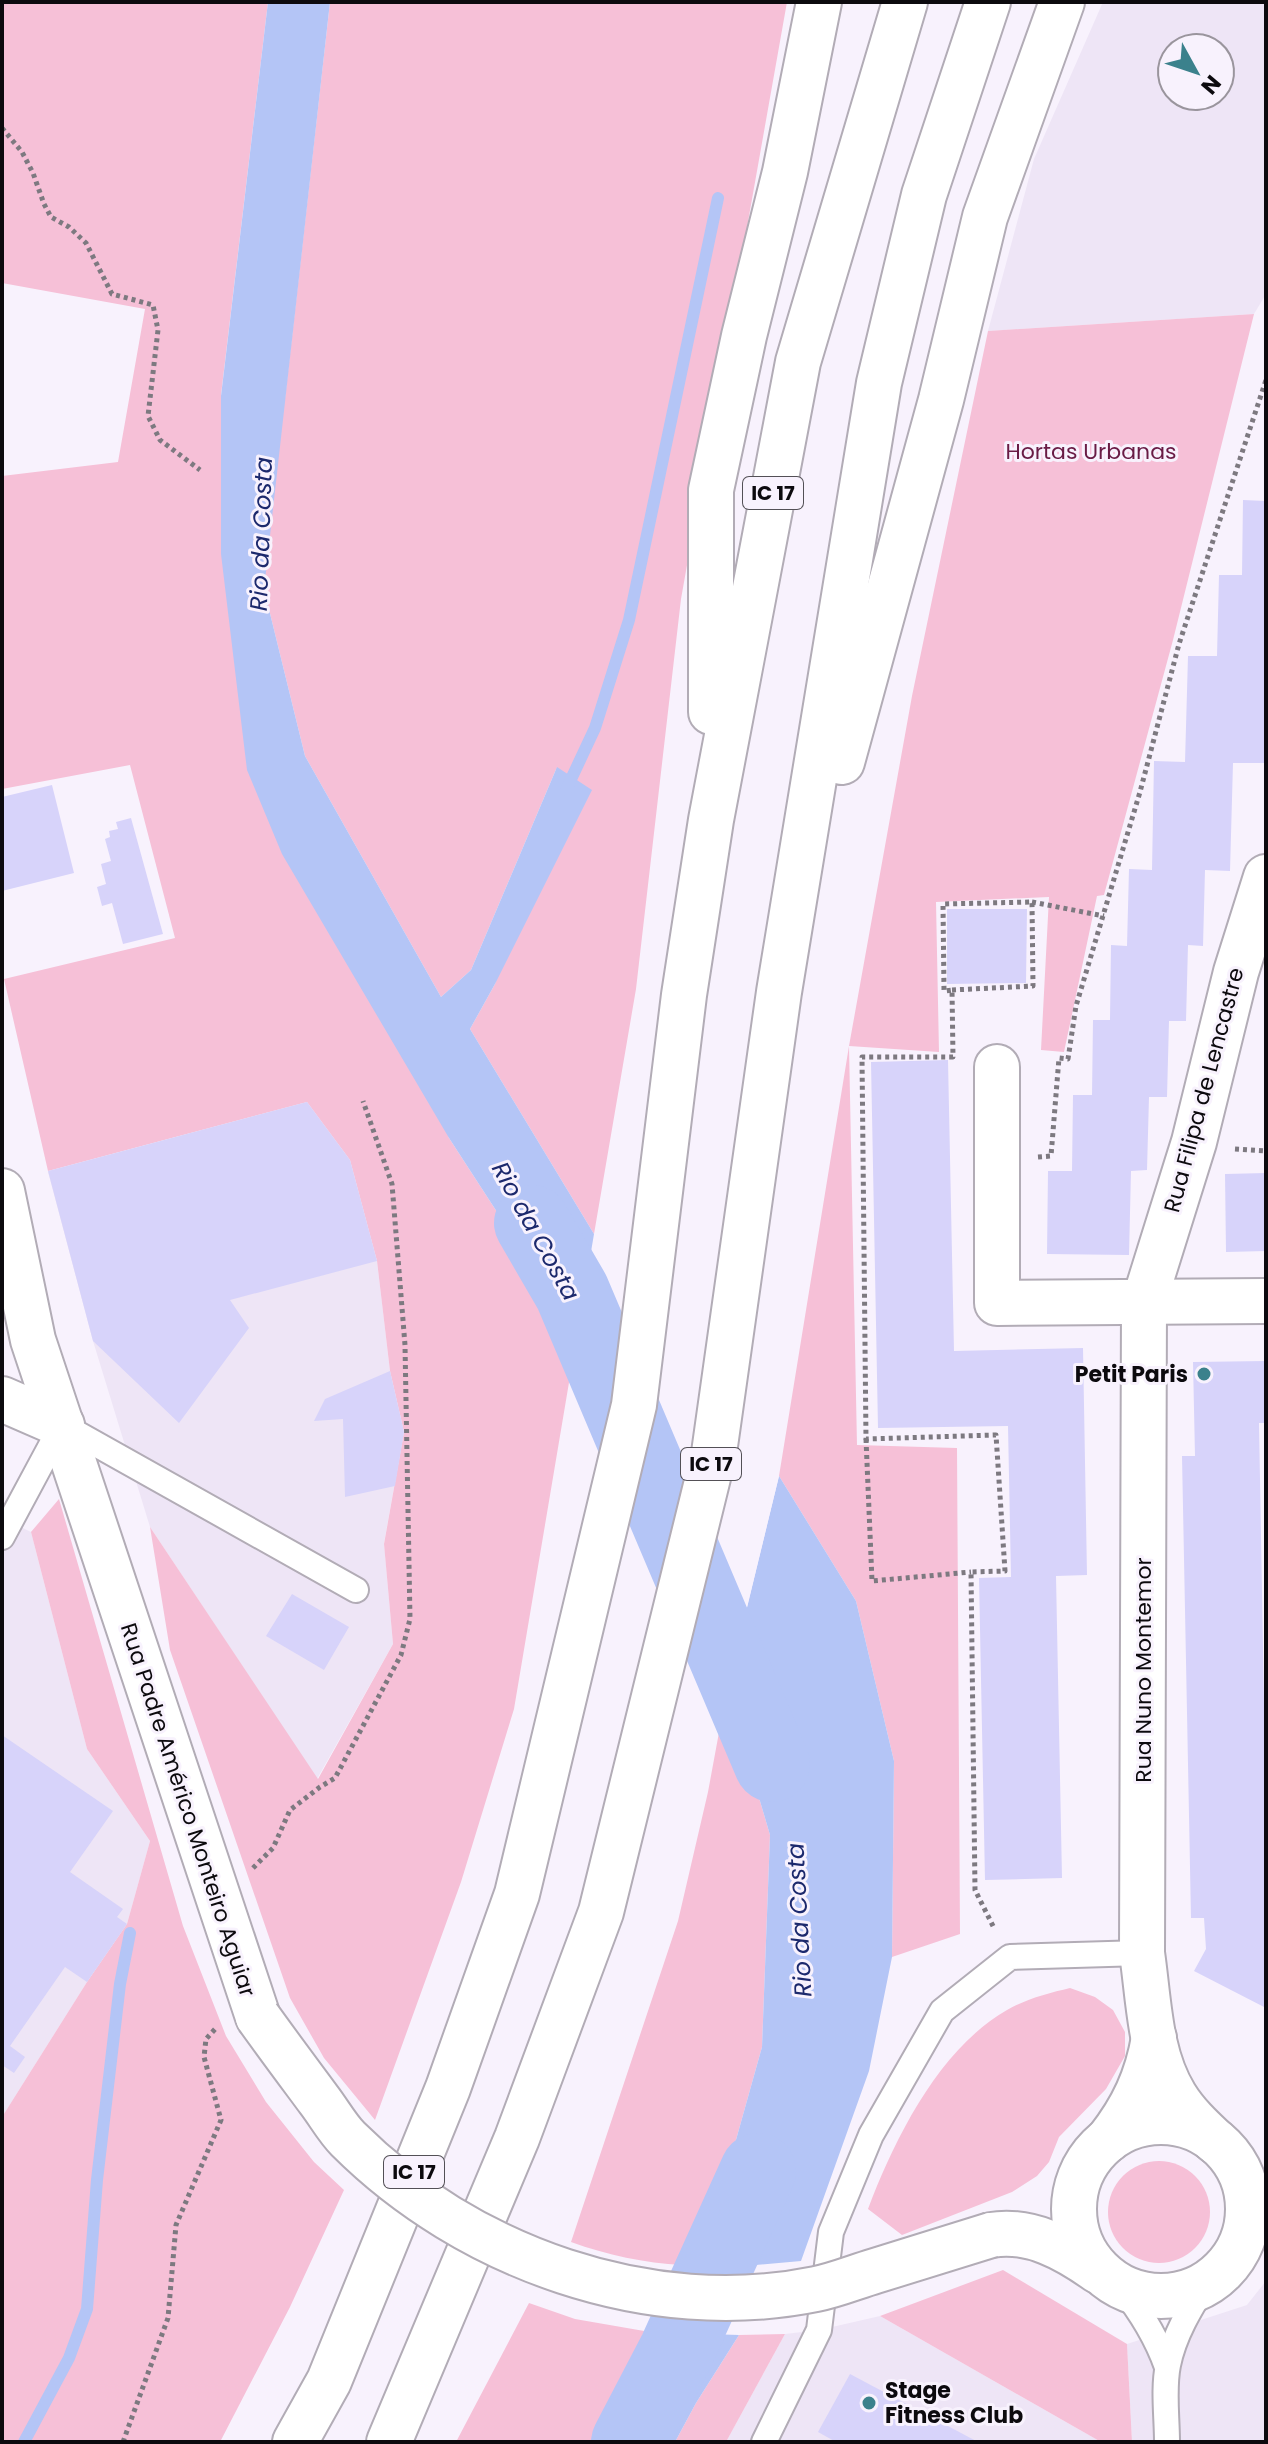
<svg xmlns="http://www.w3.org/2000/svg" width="1268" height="2444" font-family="Poppins,sans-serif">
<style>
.built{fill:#eee5f6;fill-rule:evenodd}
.green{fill:#f6c0d7}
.water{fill:#b4c5f6}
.pier{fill:#f8f2fd}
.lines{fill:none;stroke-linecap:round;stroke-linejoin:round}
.stream{stroke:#b4c5f6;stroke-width:12}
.river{stroke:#b4c5f6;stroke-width:76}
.building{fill:#d7d3fa}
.service-casing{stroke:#b2acb6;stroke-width:28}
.minor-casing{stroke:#b2acb6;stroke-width:48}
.tertiary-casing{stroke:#b2acb6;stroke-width:48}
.trunk-casing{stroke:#b2acb6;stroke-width:48}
.path{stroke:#7d7980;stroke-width:5;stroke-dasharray:4 4;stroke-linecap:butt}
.service{stroke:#fff;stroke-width:24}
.minor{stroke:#fff;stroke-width:44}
.tertiary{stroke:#fff;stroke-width:44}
.trunk{stroke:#fff;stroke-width:44}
.tertiary-bridge-casing{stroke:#b2acb6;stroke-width:48;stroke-linecap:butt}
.tertiary-bridge{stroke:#fff;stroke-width:44}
.poi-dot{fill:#3b818c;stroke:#f8f2fd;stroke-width:3}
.labels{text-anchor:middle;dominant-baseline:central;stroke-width:6;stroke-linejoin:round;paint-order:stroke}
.shield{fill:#f8f2fd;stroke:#535056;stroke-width:2}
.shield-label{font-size:20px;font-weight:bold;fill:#0c0a0e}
.park-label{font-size:22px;fill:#691b45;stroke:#f8f2fd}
.street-label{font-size:22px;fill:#0c0a0e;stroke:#f8f2fd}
.poi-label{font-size:22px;font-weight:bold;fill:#0c0a0e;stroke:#f8f2fd;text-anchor:end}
.water-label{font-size:24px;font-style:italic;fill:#1c296d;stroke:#f8f2fd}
</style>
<rect width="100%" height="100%" fill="#f8f2fd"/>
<!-- built -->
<g class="built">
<path d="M1103,2H1266V294L1254,314L988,331L1034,159ZM1172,48H1220V96H1172Z"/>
<polygon points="307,1102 350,1160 377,1261 390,1371 404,1432 384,1543 393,1644 317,1779 150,1527 93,1341 48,1172"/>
<polygon points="2,1518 31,1532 87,1749 150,1841 127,1924 87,1982 2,2117"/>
<polygon points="1266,2281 1266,2442 1132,2442 1127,2344 1247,2305"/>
<polygon points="880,2316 1101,2442 726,2442 785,2334 819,2330"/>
</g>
<!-- green -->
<g class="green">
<polygon points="2,2 268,2 221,395 285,398 330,2 787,2 681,599 636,989 594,1234 470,1029 495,984 557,767 471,970 441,997 305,756 264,589 222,555 449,1138 577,1335 514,1709 461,1882 375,2120 324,2058 290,1998 170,1650 150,1527 318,1779 393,1644 384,1544 404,1432 390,1371 377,1261 350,1160 307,1102 48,1171 4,979 175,938 130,765 2,789 2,476 118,462 145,309 2,283"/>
<polygon points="1254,314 1173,640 1104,895 1097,896 1064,1052 1041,1050 1049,897 936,902 939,1052 849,1046 857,1445 957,1448 960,1934 892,1957 894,1761 856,1601 779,1476 849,1046 912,696 988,331"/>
<polygon points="59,1499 183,1926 226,2036 266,2102 314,2162 344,2190 290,2307 220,2442 2,2442 2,2117 87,1982 127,1924 150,1841 87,1749 31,1532"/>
<path d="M727,1689L770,1835L762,2047L734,2147L682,2265C645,2263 607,2255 571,2242L678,1921L708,1792Z"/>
<path d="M1070,1988L1095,1997L1113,2010L1125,2032V2056L1106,2089L1059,2137L1049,2162L1037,2176L1012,2192L902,2235L868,2209C895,2138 939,2049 1007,2010C1026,1999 1049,1993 1070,1988Z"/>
<circle cx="1159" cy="2212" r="51"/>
<polygon points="1003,2270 1127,2344 1132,2442 1101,2442 880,2316"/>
<polygon points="529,2303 575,2319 650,2332 591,2442 456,2442"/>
<polygon points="785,2334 726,2442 675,2442 696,2403 739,2335"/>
</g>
<!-- water -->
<g class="water">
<polygon points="268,2 330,2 264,589 305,756 441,997 471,970 557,767 592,790 495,984 470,1029 594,1234 577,1335 449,1138 282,854 247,770 221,554 221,396"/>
<polygon points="779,1476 856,1601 894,1761 892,1957 869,2071 801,2261 733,2267 682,2265 734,2147 762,2047 770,1835 727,1689"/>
<polygon points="650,2332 739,2335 696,2403 675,2442 591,2442"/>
</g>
<!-- pier -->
<polygon class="pier" points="779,1472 779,1476 725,1698 723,1688 775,1475"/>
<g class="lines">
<!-- stream -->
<g class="stream">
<polyline points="566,790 595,728 629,620 718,198"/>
<polyline points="24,2442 69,2358 87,2309 97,2180 120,1984 130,1933"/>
</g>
<!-- river -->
<g class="river">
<polyline points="532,1223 572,1292 772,1764"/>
<polyline points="629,2442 677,2350 758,2171"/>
</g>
</g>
<!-- building -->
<g class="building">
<polygon points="1243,500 1266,501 1264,763 1233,763 1230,871 1205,870 1203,946 1188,945 1186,1021 1169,1021 1167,1097 1149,1097 1147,1170 1131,1171 1129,1255 1047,1254 1048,1171 1072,1171 1073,1095 1092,1095 1093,1020 1110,1020 1111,945 1127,946 1129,869 1152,870 1154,761 1185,762 1188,656 1217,656 1219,575 1242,575"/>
<polygon points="52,785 74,873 2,891 2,797"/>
<polygon points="131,818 163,934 123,944 112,903 102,906 97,887 106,884 101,864 111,861 105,839 110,837 109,831 118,829 116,822"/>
<polygon points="947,909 1027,909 1026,983 947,984"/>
<polygon points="948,1060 954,1351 1083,1348 1087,1575 1056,1576 1062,1878 985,1880 979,1578 1011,1577 1008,1426 878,1428 871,1062"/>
<polygon points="307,1102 350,1160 377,1261 230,1300 249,1328 179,1423 93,1341 48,1171"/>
<polygon points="1266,1173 1266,1251 1226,1252 1225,1174"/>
<polygon points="1266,1361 1266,1423 1259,1423 1266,1817 1266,2008 1194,1971 1206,1949 1204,1918 1191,1918 1182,1456 1195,1456 1193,1362"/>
<polygon points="390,1371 404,1432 395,1486 345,1497 343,1419 314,1421 325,1399"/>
<polygon points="292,1594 349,1627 324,1670 266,1636"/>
<polygon points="2,1735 113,1811 70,1872 123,1909 117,1917 127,1924 87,1982 65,1967 10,2046 25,2057 14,2073 2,2065"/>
<polygon points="850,2374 978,2442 836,2442 818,2432"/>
</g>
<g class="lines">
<!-- service casing -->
<g class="service-casing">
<g id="service">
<polyline points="2,1537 62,1425 356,1590"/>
<path d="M1120,2286C1141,2312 1156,2336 1167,2367"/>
<polyline points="764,2442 819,2330 831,2232 871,2135 942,2011 1010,1957 1142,1953"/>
<path d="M1167,2442C1167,2417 1163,2389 1168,2365C1174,2335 1190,2309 1206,2283"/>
</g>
</g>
<!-- minor casing -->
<g class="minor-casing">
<g id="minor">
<polyline points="997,1067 997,1303 1266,1301"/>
<polyline points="2,1399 62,1425"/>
<path d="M1108,2140C1133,2108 1147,2078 1154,2038"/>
<path d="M1216,2142C1201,2128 1186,2114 1175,2096C1149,2054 1149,2000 1142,1953L1144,1302L1194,1142L1236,972L1266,877"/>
</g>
</g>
<!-- tertiary casing -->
<g class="tertiary-casing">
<g id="tertiary">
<polyline points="2,1191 33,1340 258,2017"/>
<circle cx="1161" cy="2209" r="87"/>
<path d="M991,2235C1030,2228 1067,2249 1098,2271"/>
</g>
</g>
<!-- trunk casing -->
<g class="trunk-casing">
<g id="trunk">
<polyline points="711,712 711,490 744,336 785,172 819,2"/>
<polyline points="842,762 941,400 985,217 1062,2"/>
<polyline points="295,2442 329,2381 448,2088 517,1894 634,1405 684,995 711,820 798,362 905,2"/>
<polyline points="389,2442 517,2138 601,1912 714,1453 779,992 879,383 924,195 988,2"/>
</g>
</g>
<!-- path -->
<g class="path">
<polyline points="2,128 22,152 33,173 44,204 51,217 69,227 86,243 112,294 153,305 158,330 148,416 160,440 200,470"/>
<polyline points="1032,902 1104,916"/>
<polyline points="952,990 1033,986 1032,902 943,904 944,991 952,990 953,1057 862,1057 866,1439 996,1435 1005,1571 971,1572 975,1890 994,1928"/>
<polyline points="1235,1149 1266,1151"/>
<polyline points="1038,1157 1051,1156 1059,1058 1068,1059 1076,1006 1140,792 1179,644 1266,380"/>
<polyline points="866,1439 872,1581 971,1572"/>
<polyline points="253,1868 273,1848 290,1810 320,1787 335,1778 401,1655 410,1619 405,1345 392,1184 363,1101"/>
<polyline points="123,2442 168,2318 176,2225 221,2120 204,2057 206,2039 217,2027"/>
</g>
<!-- service -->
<use href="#service" class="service"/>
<!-- minor -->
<use href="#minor" class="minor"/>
<!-- tertiary -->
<use href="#tertiary" class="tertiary"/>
<!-- trunk -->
<use href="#trunk" class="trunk"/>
<!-- tertiary-bridge casing -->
<g class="tertiary-bridge-casing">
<path id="tertiary-bridge" d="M258,2017C278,2045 299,2073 319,2100C329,2113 337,2128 348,2139C467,2258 650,2323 816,2289C836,2285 855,2277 875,2271C913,2259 952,2247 991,2235"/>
</g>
<!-- tertiary-bridge -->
<use href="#tertiary-bridge" class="tertiary-bridge"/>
</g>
<!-- markers -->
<g class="poi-dot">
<circle cx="1204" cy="1374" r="8"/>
<circle cx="869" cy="2403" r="8"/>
</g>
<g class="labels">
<!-- shield labels -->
<g class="shield">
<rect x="743" y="477" width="60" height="32" rx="6"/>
<rect x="681" y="1448" width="60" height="32" rx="6"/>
<rect x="384" y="2156" width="60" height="32" rx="6"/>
</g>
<g class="shield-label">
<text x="773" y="493">IC 17</text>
<text x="711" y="1464">IC 17</text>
<text x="414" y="2172">IC 17</text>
</g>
<!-- park labels -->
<g class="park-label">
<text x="1091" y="451">Hortas Urbanas</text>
</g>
<!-- street labels -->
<g class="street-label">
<text transform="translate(1204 1090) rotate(-75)">Rua Filipa de Lencastre</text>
<text transform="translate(1143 1670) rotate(-90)">Rua Nuno Montemor</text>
<text transform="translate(188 1810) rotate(72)">Rua Padre Américo Monteiro Aguiar</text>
</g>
<!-- poi labels -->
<g class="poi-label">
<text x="1188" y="1374">Petit Paris</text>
<text x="885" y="2390" text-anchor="start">Stage<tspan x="885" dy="25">Fitness Club</tspan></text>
</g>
<!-- water labels -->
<g class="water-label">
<text transform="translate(261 534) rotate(-88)">Rio da Costa</text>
<text transform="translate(536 1231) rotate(61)">Rio da Costa</text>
<text transform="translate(799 1920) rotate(-93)">Rio da Costa</text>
</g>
</g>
<!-- border -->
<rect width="1268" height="2444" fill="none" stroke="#0c0a0e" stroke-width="8"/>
<!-- north arrow -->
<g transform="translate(1196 72) rotate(130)"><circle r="38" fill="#f8f2fd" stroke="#9a959d" stroke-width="2"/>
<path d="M0-6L14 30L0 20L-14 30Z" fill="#3b818c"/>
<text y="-12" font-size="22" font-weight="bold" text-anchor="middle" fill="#0c0a0e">N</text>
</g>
</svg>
